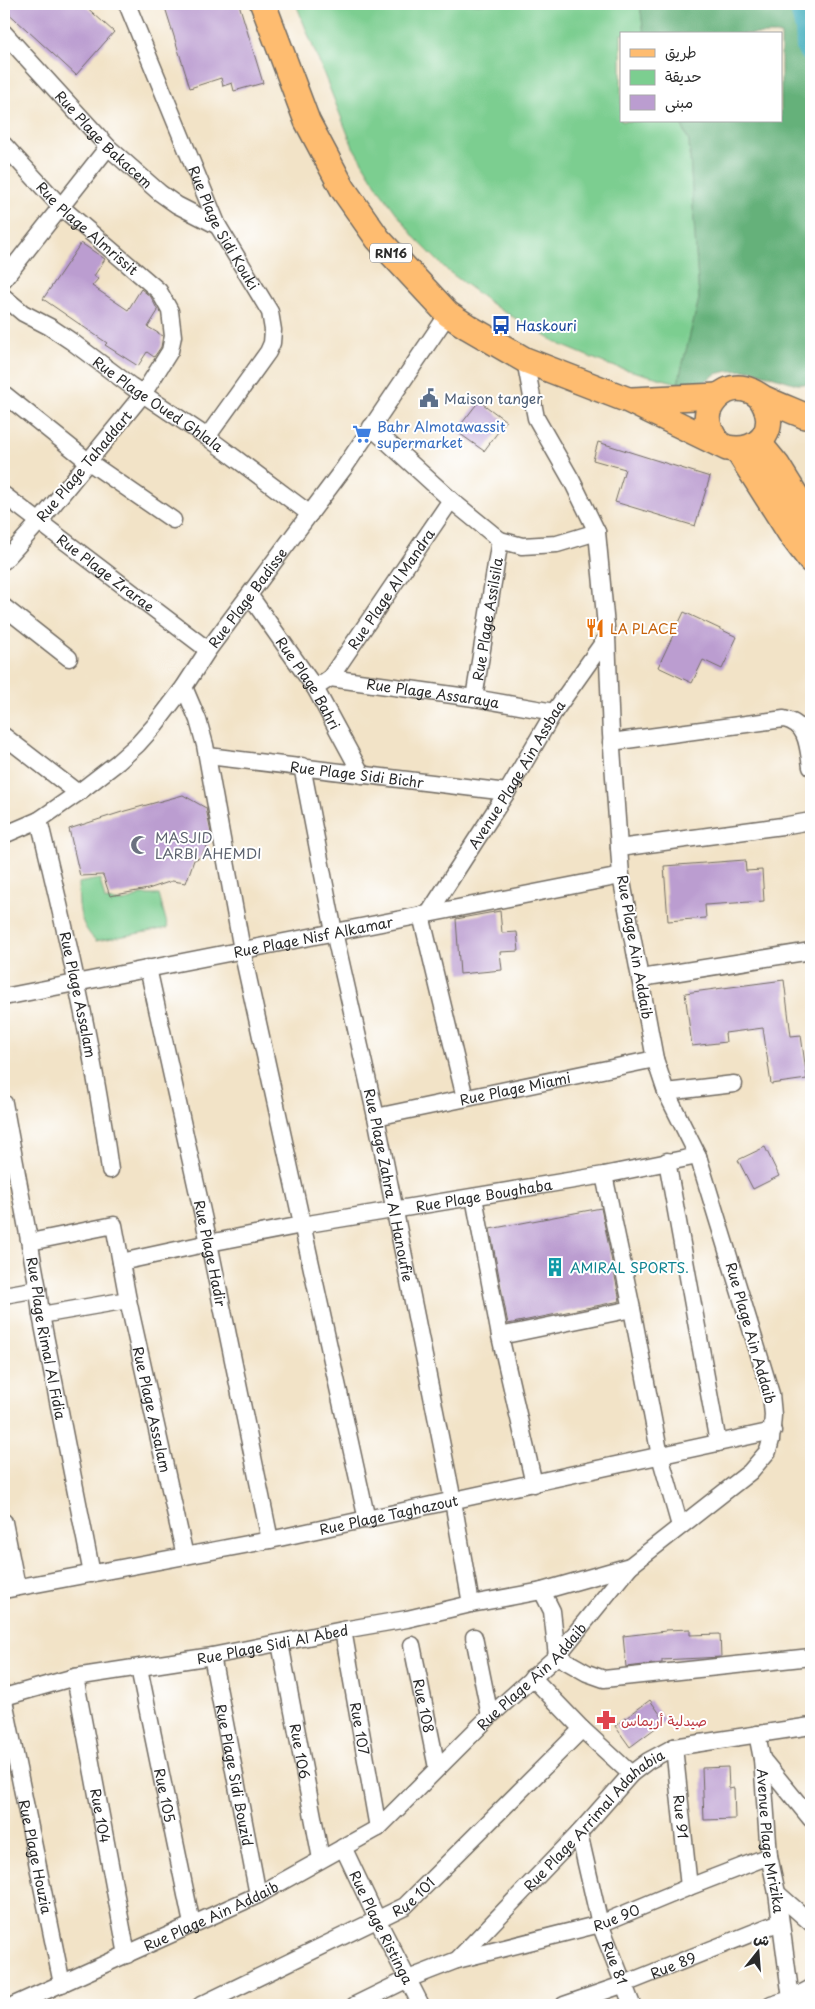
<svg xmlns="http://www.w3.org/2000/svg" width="815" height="2009" font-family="'Playpen Sans','Playpen Sans Arabic',sans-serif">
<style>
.green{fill:#7cce90;stroke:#547c5e}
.forest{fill:#65b17a;stroke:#486e52}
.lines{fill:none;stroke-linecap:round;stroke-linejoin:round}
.river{stroke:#3baab9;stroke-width:30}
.building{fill:#bb9dd0}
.minor-casing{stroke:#716b62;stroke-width:19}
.primary-casing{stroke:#716b62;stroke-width:28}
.trunk-casing{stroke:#716b62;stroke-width:29}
.minor{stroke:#fff;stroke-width:16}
.primary{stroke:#febc70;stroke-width:25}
.trunk{stroke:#febc70;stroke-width:26}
.labels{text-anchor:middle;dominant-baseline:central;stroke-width:4;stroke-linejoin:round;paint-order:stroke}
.shield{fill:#fff;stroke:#6b6b6b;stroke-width:1}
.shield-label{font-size:12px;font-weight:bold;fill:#2b2b2b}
.street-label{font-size:14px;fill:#2b2b2b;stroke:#fff}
.transit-label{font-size:14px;fill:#164399;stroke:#fff;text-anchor:start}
.service-label{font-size:14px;fill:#4e5e75;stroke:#fff;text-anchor:start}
.shop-label{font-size:14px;fill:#366cbe;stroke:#fff;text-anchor:start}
.food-label{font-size:14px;fill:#c56008;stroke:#fff;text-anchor:start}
.worship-label{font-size:14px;fill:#5b616d;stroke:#fff;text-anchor:start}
.culture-label{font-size:14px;fill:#0d838f;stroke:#fff;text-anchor:start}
.health-label{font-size:14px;fill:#be3a42;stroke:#fff;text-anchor:start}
</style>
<rect width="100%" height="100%" fill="#fff"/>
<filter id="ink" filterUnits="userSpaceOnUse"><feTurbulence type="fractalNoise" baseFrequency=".02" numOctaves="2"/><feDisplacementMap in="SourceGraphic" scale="10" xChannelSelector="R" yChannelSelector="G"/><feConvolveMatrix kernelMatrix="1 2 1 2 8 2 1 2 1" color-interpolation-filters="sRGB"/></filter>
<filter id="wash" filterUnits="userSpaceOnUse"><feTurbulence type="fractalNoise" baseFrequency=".0096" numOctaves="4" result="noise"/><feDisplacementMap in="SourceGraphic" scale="20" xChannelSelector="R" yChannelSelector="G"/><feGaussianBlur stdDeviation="1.12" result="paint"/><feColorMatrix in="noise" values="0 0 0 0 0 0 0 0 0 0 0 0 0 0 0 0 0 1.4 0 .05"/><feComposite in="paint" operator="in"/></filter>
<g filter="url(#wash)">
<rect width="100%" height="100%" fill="#f2e3c7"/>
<!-- green -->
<g class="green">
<polygon points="296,4 640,4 644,34 621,34 621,121 680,121 689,141 699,299 678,383 609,365 561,345 496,307 448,271 415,238 378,188 353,147"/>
<path d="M100,879L105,900L124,902L141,895H159L168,928L96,941C78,923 79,908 78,883Z"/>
</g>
<!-- forest -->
<polygon class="forest" points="640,4 811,4 811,384 797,384 751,370 728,371 716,374 700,384 678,383 699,299 689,141 680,121 781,121 781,34 644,34"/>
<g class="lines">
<!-- river -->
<polyline class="river" points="804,4 810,29 811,47"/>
</g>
<g id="blocks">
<!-- building -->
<g class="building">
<polygon points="4,4 83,4 114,32 76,75 4,9"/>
<polygon points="164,4 239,4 263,83 234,91 232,83 223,86 221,78 190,88"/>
<polygon points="81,243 105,259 94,276 98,279 92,286 128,310 141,289 151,297 158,311 148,327 163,336 161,347 154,357 147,352 138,366 105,345 107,343 43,299"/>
<polygon points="479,401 506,421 484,451 456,431"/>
<polygon points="598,442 710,477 695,526 615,502 625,469 593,460"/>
<polygon points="684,612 737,637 722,669 703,660 692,683 658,667"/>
<polygon points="183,795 206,808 212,838 201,857 194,860 186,883 172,881 148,889 110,896 103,875 80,876 69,829 125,811"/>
<polygon points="745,860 746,871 762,870 764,901 705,905 706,918 668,921 664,866"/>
<polygon points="500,911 502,933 517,932 519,951 500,952 502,970 460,974 456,919"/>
<polygon points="784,980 791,1036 801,1035 807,1079 771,1084 763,1028 725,1033 726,1042 692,1046 685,993"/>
<polygon points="765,1147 779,1176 753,1189 738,1160"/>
<polygon points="601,1208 620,1301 508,1324 490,1229"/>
<polygon points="690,1629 690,1635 720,1634 721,1657 662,1660 662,1663 626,1667 623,1636 666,1631 666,1630"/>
<polygon points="650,1700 665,1721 630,1747 615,1726"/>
<polygon points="728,1767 729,1789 734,1788 735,1819 704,1820 702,1768"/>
</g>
</g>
</g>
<g filter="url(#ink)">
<use href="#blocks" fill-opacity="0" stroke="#716b62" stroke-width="1"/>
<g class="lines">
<!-- minor casing -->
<g class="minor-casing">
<g id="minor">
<path id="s1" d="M127,4L218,226L270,312L273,330L272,343L268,352L207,437"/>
<path id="s2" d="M4,33L108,147L160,193L177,205L218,226"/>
<path id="s3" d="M4,145L61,207L159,291L170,311L173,336L170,351L143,394L40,521L4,561"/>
<polyline points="4,279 108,147"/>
<path id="s4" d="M4,297L23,313L50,327L71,341L131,386L207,437L310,514"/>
<polyline points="4,394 89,462 173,520"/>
<polyline points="371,427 451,500 500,540 522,546 557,544 597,532"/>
<path id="s5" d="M4,495L208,650"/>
<path id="s6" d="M250,596L315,688L362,775"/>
<polyline points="4,607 69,658"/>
<path id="s7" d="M330,678L451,500"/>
<polyline points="184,687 198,720 205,745 242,950 367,1520"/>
<path id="s8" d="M315,688L330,678L474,698L554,712"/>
<path id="s9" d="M474,698L500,540"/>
<polyline points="4,736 78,793"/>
<path d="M611,742L784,719C808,724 808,747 811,767"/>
<path id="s10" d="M208,756L507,792"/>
<path id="s11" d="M302,766L334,932L376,1117L453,1501L471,1604"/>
<path id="s12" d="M39,820C67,936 94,1052 110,1170"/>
<path id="s13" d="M4,835L39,820L78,793L118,762L138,744L155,725L184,687L208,650L344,468L448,314"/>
<polyline points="619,848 782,826 811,821"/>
<path id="s14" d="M429,913L507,792L554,712L607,637"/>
<polyline points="421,915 465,1098"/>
<path id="s15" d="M148,968L209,1243L270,1540"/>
<polyline points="641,978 811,951"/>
<path id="s16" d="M4,997L621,876"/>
<polyline points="666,1092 734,1084"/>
<path id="s17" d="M4,1103L38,1289L41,1315L92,1574"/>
<path id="s18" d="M376,1117L655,1059"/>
<polyline points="667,1161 718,1443"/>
<polyline points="604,1175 632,1309 660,1456 680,1526"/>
<polyline points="474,1197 500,1336 534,1484"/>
<path id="s19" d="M30,1242L114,1225L128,1300L185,1556"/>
<path id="s20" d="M121,1262L209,1243L302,1225L604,1175L698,1156"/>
<polyline points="4,1295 38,1289"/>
<polyline points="41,1315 128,1300"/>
<polyline points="500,1336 632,1309"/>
<polyline points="4,1522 17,1587"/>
<path id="s21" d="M4,1590L270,1540L773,1431"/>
<polyline points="542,1591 552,1611 557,1656 587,1673 604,1679 811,1657"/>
<path id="s22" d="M343,1630L378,1828"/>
<polyline points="474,1637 490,1716"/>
<path id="s23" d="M280,1643L321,1859"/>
<path id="s24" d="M412,1645L437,1768"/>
<path id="s25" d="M212,1656L258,1895"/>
<path id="s26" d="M139,1668L192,1924"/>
<path id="s27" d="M75,1677L127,1955"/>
<polyline points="532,1677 582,1729 631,1774"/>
<path id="s28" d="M4,1697L75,1677L212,1656L343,1630L407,1619L471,1604L542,1591L630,1566"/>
<path id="s29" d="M4,1700L62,1984"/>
<path id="s30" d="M757,1734L762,1759L769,1856L777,1893L791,1999L793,2005"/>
<path id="s31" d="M674,1747L689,1887"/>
<polyline points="762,1759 811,1819"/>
<path id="s32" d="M579,1833L600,1924L632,2005"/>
<path id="s33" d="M343,1847L378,1921L421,2005"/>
<polyline points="777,1893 811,1923"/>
<path id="s34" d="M457,1960L600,1924L689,1887L769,1856"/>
<path id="s35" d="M14,2005L258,1895L378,1828L490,1716L557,1656L630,1566L750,1472L768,1451L771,1440L773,1415L771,1394L698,1156L666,1092L655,1059L621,876L611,734L607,637L597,532L572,481L536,418L525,360"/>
<path id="s36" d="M201,2005L405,1906L582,1729"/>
<path id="s37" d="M355,2005L408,1979L457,1960L579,1833L631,1774L648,1761L674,1747L811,1726"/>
<path id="s38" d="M564,2005L622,1985L780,1922"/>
<polyline points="771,2005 791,1999 811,1988"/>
</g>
</g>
<!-- primary casing -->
<g class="primary-casing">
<g id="primary">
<path d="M263,4L307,121L343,189L378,239L448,314L468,327L525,360L628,400L727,448C761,455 781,426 760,397"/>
<polyline points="632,400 717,396"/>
<path d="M717,442C710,432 704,421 709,409C717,393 733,383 751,391C756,393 760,397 765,399C778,405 791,410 805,416"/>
</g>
</g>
<!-- trunk casing -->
<g class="trunk-casing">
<g id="trunk">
<polyline points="758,443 777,466 811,521"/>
<polyline points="738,450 792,535 811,560"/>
</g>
</g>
<!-- minor -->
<use href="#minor" class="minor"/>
<!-- primary -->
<use href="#primary" class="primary"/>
<!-- trunk -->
<use href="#trunk" class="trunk"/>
</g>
</g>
<!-- icons -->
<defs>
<g id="bus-bare" transform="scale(1.5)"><path d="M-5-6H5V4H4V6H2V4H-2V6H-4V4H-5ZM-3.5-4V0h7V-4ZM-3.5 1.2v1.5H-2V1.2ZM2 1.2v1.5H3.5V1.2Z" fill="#1a4fb4" stroke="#fff" stroke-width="2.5" paint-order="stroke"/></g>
<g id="civic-bare" transform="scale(1.5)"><path d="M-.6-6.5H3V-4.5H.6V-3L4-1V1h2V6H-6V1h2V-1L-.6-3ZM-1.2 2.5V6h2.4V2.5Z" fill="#5c6f8a" stroke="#fff" stroke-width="2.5" paint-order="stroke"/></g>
<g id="supermarket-bare" transform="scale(1.5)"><path d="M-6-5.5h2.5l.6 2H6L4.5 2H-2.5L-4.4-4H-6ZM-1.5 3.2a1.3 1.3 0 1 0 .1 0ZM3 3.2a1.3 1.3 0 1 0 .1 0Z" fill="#3f7fe0" stroke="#fff" stroke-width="2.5" paint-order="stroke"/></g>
<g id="restaurant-bare" transform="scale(1.5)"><path d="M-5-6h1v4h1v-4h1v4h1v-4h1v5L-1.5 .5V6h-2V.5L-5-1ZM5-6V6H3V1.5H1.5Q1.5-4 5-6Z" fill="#e8710a" stroke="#fff" stroke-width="2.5" paint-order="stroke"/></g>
<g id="mosque-bare" transform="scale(1.5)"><path d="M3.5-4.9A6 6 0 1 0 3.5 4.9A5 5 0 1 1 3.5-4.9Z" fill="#6b7280" stroke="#fff" stroke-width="2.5" paint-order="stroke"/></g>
<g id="building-bare" transform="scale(1.5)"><path d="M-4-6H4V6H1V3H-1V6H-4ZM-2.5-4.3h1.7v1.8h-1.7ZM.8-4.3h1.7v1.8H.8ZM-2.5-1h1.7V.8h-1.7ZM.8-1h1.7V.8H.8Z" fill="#0f9aa8" stroke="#fff" stroke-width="2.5" paint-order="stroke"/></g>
<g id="pharmacy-bare" transform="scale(1.5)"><path d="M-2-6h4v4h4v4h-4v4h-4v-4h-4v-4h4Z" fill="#e0444e" stroke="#fff" stroke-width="2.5" paint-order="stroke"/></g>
</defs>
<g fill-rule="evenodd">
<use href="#bus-bare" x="501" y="325"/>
<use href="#civic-bare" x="429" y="398"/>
<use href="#supermarket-bare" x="362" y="434"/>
<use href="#restaurant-bare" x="595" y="628"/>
<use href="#mosque-bare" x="140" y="845"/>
<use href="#building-bare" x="555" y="1267"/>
<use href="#pharmacy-bare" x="606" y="1720"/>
</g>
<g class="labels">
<!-- shield labels -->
<rect class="shield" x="370" y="243.5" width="42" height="19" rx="4"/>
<g class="shield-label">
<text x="391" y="253">RN16</text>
</g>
<!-- street labels -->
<g class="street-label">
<text stroke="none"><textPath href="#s2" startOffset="146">Rue Plage Bakacem</textPath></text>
<text stroke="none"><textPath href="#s1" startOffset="244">Rue Plage Sidi Kouki</textPath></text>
<text stroke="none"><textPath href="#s3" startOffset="118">Rue Plage Almrissit</textPath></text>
<text stroke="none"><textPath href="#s4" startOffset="188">Rue Plage Oued Ghlala</textPath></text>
<text transform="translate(84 466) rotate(-50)">Rue Plage Tahaddart</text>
<text stroke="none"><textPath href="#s5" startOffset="128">Rue Plage Zrarae</textPath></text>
<text stroke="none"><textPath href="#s7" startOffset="108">Rue Plage Al Mandra</textPath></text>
<text stroke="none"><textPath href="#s13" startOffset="346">Rue Plage Badisse</textPath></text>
<text stroke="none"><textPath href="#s9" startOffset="80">Rue Plage Assilsila</textPath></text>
<text stroke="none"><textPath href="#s6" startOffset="105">Rue Plage Bahri</textPath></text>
<text stroke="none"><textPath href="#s8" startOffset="122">Rue Plage Assaraya</textPath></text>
<text stroke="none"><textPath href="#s10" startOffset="150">Rue Plage Sidi Bichr</textPath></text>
<text stroke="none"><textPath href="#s14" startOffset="164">Avenue Plage Ain Assbaa</textPath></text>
<text stroke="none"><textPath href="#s16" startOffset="315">Rue Plage Nisf Alkamar</textPath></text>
<text transform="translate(635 947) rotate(80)">Rue Plage Ain Addaib</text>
<text stroke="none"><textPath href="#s12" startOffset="179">Rue Plage Assalam</textPath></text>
<text stroke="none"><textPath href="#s18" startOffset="142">Rue Plage Miami</textPath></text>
<text stroke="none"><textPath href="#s11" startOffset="428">Rue Plage Zahra Al Hanoufie</textPath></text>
<text stroke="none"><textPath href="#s20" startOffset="369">Rue Plage Boughaba</textPath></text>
<text stroke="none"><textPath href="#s15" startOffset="292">Rue Plage Hadir</textPath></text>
<text transform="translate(751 1333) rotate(74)">Rue Plage Ain Addaib</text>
<text stroke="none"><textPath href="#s17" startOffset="239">Rue Plage Rimal Al Fidia</textPath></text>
<text stroke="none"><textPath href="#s19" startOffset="274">Rue Plage Assalam</textPath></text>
<text stroke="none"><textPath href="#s21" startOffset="392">Rue Plage Taghazout</textPath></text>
<text stroke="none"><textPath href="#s28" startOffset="274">Rue Plage Sidi Al Abed</textPath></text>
<text stroke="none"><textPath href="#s35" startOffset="621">Rue Plage Ain Addaib</textPath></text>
<text stroke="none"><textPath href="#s24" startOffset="62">Rue 108</textPath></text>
<text stroke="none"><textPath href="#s22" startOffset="100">Rue 107</textPath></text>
<text stroke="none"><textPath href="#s23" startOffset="110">Rue 106</textPath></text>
<text stroke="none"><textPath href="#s25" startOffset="121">Rue Plage Sidi Bouzid</textPath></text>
<text stroke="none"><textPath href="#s26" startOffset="130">Rue 105</textPath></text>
<text stroke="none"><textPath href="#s27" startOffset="141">Rue 104</textPath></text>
<text stroke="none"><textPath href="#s31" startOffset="70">Rue 91</textPath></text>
<text stroke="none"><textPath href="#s37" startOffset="308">Rue Plage Arrimal Adahabia</textPath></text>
<text stroke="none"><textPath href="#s30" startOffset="108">Avenue Plage Mrizika</textPath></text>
<text stroke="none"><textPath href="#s29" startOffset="160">Rue Plage Houzia</textPath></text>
<text stroke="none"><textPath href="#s36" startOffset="239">Rue 101</textPath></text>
<text stroke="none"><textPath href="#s35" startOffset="216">Rue Plage Ain Addaib</textPath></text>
<text stroke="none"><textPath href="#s34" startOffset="165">Rue 90</textPath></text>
<text stroke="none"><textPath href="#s33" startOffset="89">Rue Plage Ristinga</textPath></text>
<text stroke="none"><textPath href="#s32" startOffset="135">Rue 81</textPath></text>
<text stroke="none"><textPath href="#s38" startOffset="116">Rue 89</textPath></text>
</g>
<!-- transit labels -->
<g class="transit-label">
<text x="516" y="325">Haskouri</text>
</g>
<!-- service labels -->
<g class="service-label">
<text x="444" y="398">Maison tanger</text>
</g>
<!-- shop labels -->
<g class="shop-label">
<text x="377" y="426">Bahr Almotawassit<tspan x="377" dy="16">supermarket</tspan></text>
</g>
<!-- food labels -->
<g class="food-label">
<text x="610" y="628">LA PLACE</text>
</g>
<!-- worship labels -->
<g class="worship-label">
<text x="155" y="837">MASJID<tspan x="155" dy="16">LARBI AHEMDI</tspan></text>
</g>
<!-- culture labels -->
<g class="culture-label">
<text x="570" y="1267">AMIRAL SPORTS.</text>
</g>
<!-- health labels -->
<g class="health-label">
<text x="621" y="1720">صيدلية أريماس</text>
</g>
</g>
<!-- margin -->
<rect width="815" height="2009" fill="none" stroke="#fff" stroke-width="20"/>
<!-- legend -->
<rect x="620" y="32" width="162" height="90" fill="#ffffff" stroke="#aaaaaa"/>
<rect x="630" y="49" width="25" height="8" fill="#febc70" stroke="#aaaaaa"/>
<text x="665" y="58" font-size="15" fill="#2b2b2b">طريق</text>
<rect x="630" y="70" width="25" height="15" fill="#7cce90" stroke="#aaaaaa"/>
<text x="665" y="82" font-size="15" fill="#2b2b2b">حديقة</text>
<rect x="630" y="95" width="25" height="15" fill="#bb9dd0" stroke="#aaaaaa"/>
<text x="665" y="108" font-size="15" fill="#2b2b2b">مبنى</text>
<!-- north arrow -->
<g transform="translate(758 1952) rotate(17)" stroke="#ffffff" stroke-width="4" paint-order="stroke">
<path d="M0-4L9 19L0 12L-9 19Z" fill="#2b2b2b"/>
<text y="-8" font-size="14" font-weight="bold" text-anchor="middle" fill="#2b2b2b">ش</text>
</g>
</svg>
